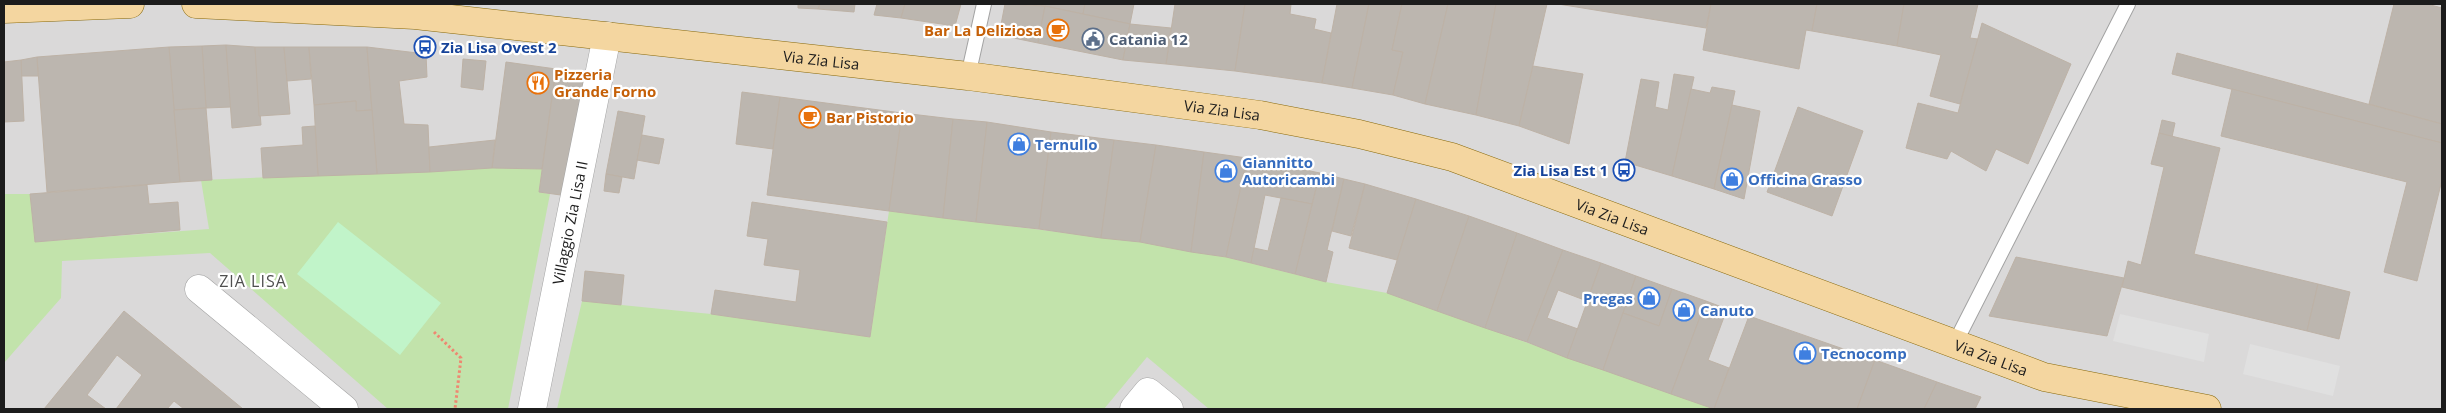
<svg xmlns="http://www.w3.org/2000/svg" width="2446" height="413" font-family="'Open Sans',sans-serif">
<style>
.residential{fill:#dad9d9}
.grass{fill:#c2e3ab}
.park{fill:#c1f4c9}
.parking{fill:#e0e0e0}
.building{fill:#bcb6af;stroke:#bdb2a6}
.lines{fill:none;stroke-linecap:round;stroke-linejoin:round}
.lane-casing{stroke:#a3a3a3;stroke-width:16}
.street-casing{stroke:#a3a3a3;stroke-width:29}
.primary-casing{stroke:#88690b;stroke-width:29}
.path{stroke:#ee8871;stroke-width:3;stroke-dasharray:2.5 2.5;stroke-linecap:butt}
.lane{stroke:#fff;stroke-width:14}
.street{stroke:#fff;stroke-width:28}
.primary{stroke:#f4d6a0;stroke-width:28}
.labels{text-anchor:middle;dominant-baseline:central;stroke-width:4.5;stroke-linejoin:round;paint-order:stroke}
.food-label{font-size:15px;font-weight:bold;fill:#c56008;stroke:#fff;text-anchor:start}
.service-label{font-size:15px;font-weight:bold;fill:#4e5e75;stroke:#fff;text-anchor:start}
.transit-label{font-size:15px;font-weight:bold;fill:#164399;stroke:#fff;text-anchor:start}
.street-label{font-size:15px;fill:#1c1c1c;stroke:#fff}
.shop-label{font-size:15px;font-weight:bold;fill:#366cbe;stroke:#fff;text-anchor:start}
.neighbourhood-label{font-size:16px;letter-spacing:1px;fill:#4f4f4f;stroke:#fff}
</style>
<rect width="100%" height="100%" fill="#eceae2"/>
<!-- residential -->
<rect class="residential" x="4" y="4" width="2438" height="405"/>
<!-- grass -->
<g class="grass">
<polygon points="492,168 542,169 539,192 550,194 508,409 388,409 210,253 62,261 61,298 4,363 4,194 30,194 35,242 209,229 201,180"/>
<polygon points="889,211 1140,242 1226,257 1326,282 1387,293 1714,409 1209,409 1147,357 1104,409 557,409 582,301 711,314 870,337"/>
</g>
<!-- park -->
<polygon class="park" points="338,222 441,303 400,355 297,274"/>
<!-- parking -->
<g class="parking">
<polygon points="2120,314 2209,334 2204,362 2113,341"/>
<polygon points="2250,344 2340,366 2333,396 2243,374"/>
</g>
<!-- building -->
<g class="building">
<polygon points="798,4 820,4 818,9 798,8"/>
<polygon points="820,4 855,4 854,12 818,9"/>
<polygon points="877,4 905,4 901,18 874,15"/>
<polygon points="905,4 961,4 955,26 901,18"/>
<polygon points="1005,4 1045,6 1038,43 999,35"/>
<polygon points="1034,4 1085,4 1083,14"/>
<polygon points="1085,4 1134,4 1130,24 1083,14"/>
<polygon points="1175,4 1245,4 1235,71 1166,64"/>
<polygon points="1245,4 1291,4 1290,14 1316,19 1314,29 1331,33 1322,83 1235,71"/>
<polygon points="1337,4 1369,4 1352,88 1322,83"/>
<polygon points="1369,4 1402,4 1392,50 1403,52 1393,95 1352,88"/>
<polygon points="1402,4 1448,4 1425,104 1393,95 1403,52 1392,50"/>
<polygon points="1448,4 1496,4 1476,115 1425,104"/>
<polygon points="1496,4 1547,4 1519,126 1476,115"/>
<polygon points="1558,4 1711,4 1706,28"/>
<polygon points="1711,4 1817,4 1812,31 1806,30 1799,69 1703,50"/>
<polygon points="1817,4 1904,4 1897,46 1812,31"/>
<polygon points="1904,4 1978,4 1970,38 1978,39 1960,104 1930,96 1941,55 1897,46"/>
<polygon points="2394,4 2427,4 2442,8 2442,124 2369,104"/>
<polygon points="1045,6 1130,24 1123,60 1038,43"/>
<polygon points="1982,23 2071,64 2028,164 1996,149 1986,171 1951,151 1947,159 1906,148 1918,103 1958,113"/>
<polygon points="1130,24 1171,28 1166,64 1123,60"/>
<polygon points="226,45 231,107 206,108 202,46"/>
<polygon points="226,45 255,47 261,125 232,128"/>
<polygon points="202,46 206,108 174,110 169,47"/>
<polygon points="169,47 180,182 47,192 37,57"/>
<polygon points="255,47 284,47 290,114 259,116"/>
<polygon points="284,47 309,47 311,79 287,81"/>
<polygon points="309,47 367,47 372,110 356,111 356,101 314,105"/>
<polygon points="367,47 426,54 427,77 399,81 404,124 428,125 430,172 377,174"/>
<polygon points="2177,53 2442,124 2442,143 2172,74"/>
<polygon points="37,57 38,76 21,76 21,60"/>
<polygon points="463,59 486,61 483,90 461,87"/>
<polygon points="21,60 24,121 4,122 4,62"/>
<polygon points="506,62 556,69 542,169 492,168"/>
<polygon points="1533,66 1583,74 1569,144 1519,126"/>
<polygon points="556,69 584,73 568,196 539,192"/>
<polygon points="1674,74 1694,77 1672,176 1625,162 1641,79 1659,82 1655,107 1668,110"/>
<polygon points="1712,87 1735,91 1714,189 1672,176 1691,89 1710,93"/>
<polygon points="2232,89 2442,143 2442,180 2417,281 2384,272 2407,182 2221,136"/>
<polygon points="742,92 780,97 773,149 736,144"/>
<polygon points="780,97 902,113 889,211 767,195"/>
<polygon points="356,101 356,111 372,110 377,174 318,176 314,105"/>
<polygon points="1732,105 1760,111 1744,199 1714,189"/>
<polygon points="1798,107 1863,131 1832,216 1767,192"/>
<polygon points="206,108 212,180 180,182 174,110"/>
<polygon points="618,111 645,116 634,179 606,174"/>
<polygon points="902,113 953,119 943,218 889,211"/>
<polygon points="953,119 987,122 976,222 943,218"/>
<polygon points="2162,120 2175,123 2172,137 2159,133"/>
<polygon points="987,122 1051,132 1039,229 976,222"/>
<polygon points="315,126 318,176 263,178 261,148 303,145 302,127"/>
<polygon points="1051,132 1114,140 1101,238 1039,229"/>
<polygon points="2159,133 2220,148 2194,254 2318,284 2307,331 2122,287 2128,261 2141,265 2164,167 2151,164"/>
<polygon points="642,135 664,139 659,164 637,160"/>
<polygon points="495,140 492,168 430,172 429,147"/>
<polygon points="1114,140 1156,145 1140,242 1101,238"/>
<polygon points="1156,145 1204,152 1191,252 1140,242"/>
<polygon points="1204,152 1247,158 1226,257 1191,252"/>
<polygon points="1247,158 1320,173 1312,204 1265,195 1251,263 1226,257"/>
<polygon points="1320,173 1344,179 1327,250 1333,252 1326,282 1295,274"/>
<polygon points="606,174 622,177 619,193 604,191"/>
<polygon points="1344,179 1365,184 1351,236 1332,231"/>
<polygon points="1365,184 1416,199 1397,260 1349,248"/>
<polygon points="147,185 149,204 178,202 180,230 35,242 30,194"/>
<polygon points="1281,198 1312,204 1295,274 1251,263 1254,248 1268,251"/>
<polygon points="1416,199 1469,216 1437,311 1387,293"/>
<polygon points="752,202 887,222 870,337 711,314 715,290 796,302 800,270 764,265 768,239 747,236"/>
<polygon points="1469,216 1517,233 1485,328 1437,311"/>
<polygon points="1517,233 1563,250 1527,342 1485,328"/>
<polygon points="1563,250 1601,263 1587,301 1558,290 1547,318 1578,329 1567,358 1527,342"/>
<polygon points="2016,257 2124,278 2107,336 1989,316"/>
<polygon points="1601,263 1636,276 1603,370 1567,358"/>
<polygon points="585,271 624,275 621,305 582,301"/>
<polygon points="1636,276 1672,289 1659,326 1623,313"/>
<polygon points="2318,284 2350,292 2339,339 2307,331"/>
<polygon points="1672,289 1706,301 1671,394 1603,370 1623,313 1659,326"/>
<polygon points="1706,301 1727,309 1708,360 1729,368 1714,409 1671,394"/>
<polygon points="124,311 243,409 184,409 174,401 167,409 116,409 142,375 117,355 87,395 106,409 44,409"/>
<polygon points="1749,316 1875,360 1857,409 1714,409"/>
<polygon points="1875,360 1937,382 1924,409 1857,409"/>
<polygon points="1937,382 1966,392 1981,397 1975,409 1924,409"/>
</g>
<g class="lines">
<!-- lane casing -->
<g class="lane-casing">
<g id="lane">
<polyline points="968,76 984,4"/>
<polyline points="1954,345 2128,4"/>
</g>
</g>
<!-- street casing -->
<g class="street-casing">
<g id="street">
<polyline points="199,289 344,409"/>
<path id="s1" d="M532,409L607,36"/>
<polyline points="1134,409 1148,392 1169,409"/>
</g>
</g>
<!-- primary casing -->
<g class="primary-casing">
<g id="primary">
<path id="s2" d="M196,4L415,15L968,76L1260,115L1359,134L1452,157L2044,377L2207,409"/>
<polyline points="4,9 130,4"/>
</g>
</g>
<!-- path -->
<polyline class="path" points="434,332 461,358 455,409"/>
<!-- lane -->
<use href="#lane" class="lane"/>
<!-- street -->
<use href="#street" class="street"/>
<!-- primary -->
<use href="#primary" class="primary"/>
</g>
<!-- icons -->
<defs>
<g id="cafe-ring" transform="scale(1.125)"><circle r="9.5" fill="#fff" stroke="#e8710a" stroke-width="1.5"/><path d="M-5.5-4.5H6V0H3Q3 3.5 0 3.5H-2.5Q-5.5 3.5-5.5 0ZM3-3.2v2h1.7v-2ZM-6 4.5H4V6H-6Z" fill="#e8710a"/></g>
<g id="civic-ring" transform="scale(1.125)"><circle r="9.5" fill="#fff" stroke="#5c6f8a" stroke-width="1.5"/><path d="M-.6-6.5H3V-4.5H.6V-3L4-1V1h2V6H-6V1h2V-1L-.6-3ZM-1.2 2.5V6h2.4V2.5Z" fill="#5c6f8a"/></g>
<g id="bus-ring" transform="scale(1.125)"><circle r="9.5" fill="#fff" stroke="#1a4fb4" stroke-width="1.5"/><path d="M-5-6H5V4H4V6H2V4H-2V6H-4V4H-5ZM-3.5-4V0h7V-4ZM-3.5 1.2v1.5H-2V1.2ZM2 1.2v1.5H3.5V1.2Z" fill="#1a4fb4"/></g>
<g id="restaurant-ring" transform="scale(1.125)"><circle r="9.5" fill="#fff" stroke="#e8710a" stroke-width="1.5"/><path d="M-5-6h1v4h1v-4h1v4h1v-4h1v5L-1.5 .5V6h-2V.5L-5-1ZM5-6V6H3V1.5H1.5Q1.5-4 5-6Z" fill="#e8710a"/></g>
<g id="shop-ring" transform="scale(1.125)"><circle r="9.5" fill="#fff" stroke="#3f7fe0" stroke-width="1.5"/><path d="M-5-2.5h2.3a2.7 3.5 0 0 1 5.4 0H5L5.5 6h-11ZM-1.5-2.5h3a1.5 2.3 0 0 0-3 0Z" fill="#3f7fe0"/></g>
</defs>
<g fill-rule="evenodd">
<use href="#cafe-ring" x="1058" y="30"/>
<use href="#civic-ring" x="1093" y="39"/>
<use href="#bus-ring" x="425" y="47"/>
<use href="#restaurant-ring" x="538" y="83"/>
<use href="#cafe-ring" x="810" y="117"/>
<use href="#shop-ring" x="1019" y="144"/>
<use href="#bus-ring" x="1624" y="170"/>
<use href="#shop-ring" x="1226" y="171"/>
<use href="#shop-ring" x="1732" y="179"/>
<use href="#shop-ring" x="1649" y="298"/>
<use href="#shop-ring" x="1684" y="310"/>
<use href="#shop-ring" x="1805" y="353"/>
</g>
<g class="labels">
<!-- food labels -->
<g class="food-label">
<text x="1042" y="30" text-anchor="end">Bar La Deliziosa</text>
<text x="554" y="74">Pizzeria<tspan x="554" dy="17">Grande Forno</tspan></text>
<text x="826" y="117">Bar Pistorio</text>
</g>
<!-- service labels -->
<g class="service-label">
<text x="1109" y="39">Catania 12</text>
</g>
<!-- transit labels -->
<g class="transit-label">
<text x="441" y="47">Zia Lisa Ovest 2</text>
<text x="1608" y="170" text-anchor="end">Zia Lisa Est 1</text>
</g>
<!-- street labels -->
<g class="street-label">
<text stroke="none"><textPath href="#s2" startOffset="628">Via Zia Lisa</textPath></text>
<text stroke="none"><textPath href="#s2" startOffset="1032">Via Zia Lisa</textPath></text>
<text stroke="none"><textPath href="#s2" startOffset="1438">Via Zia Lisa</textPath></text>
<text stroke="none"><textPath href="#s1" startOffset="190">Villaggio Zia Lisa II</textPath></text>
<text stroke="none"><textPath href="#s2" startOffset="1842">Via Zia Lisa</textPath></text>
</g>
<!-- shop labels -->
<g class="shop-label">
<text x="1035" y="144">Ternullo</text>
<text x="1242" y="162">Giannitto<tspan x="1242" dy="17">Autoricambi</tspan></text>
<text x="1748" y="179">Officina Grasso</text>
<text x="1633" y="298" text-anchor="end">Pregas</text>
<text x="1700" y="310">Canuto</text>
<text x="1821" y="353">Tecnocomp</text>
</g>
<!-- neighbourhood labels -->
<g class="neighbourhood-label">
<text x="253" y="281">ZIA LISA</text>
</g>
</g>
<!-- border -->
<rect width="2446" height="413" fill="none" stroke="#1c1c1c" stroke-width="10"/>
</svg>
